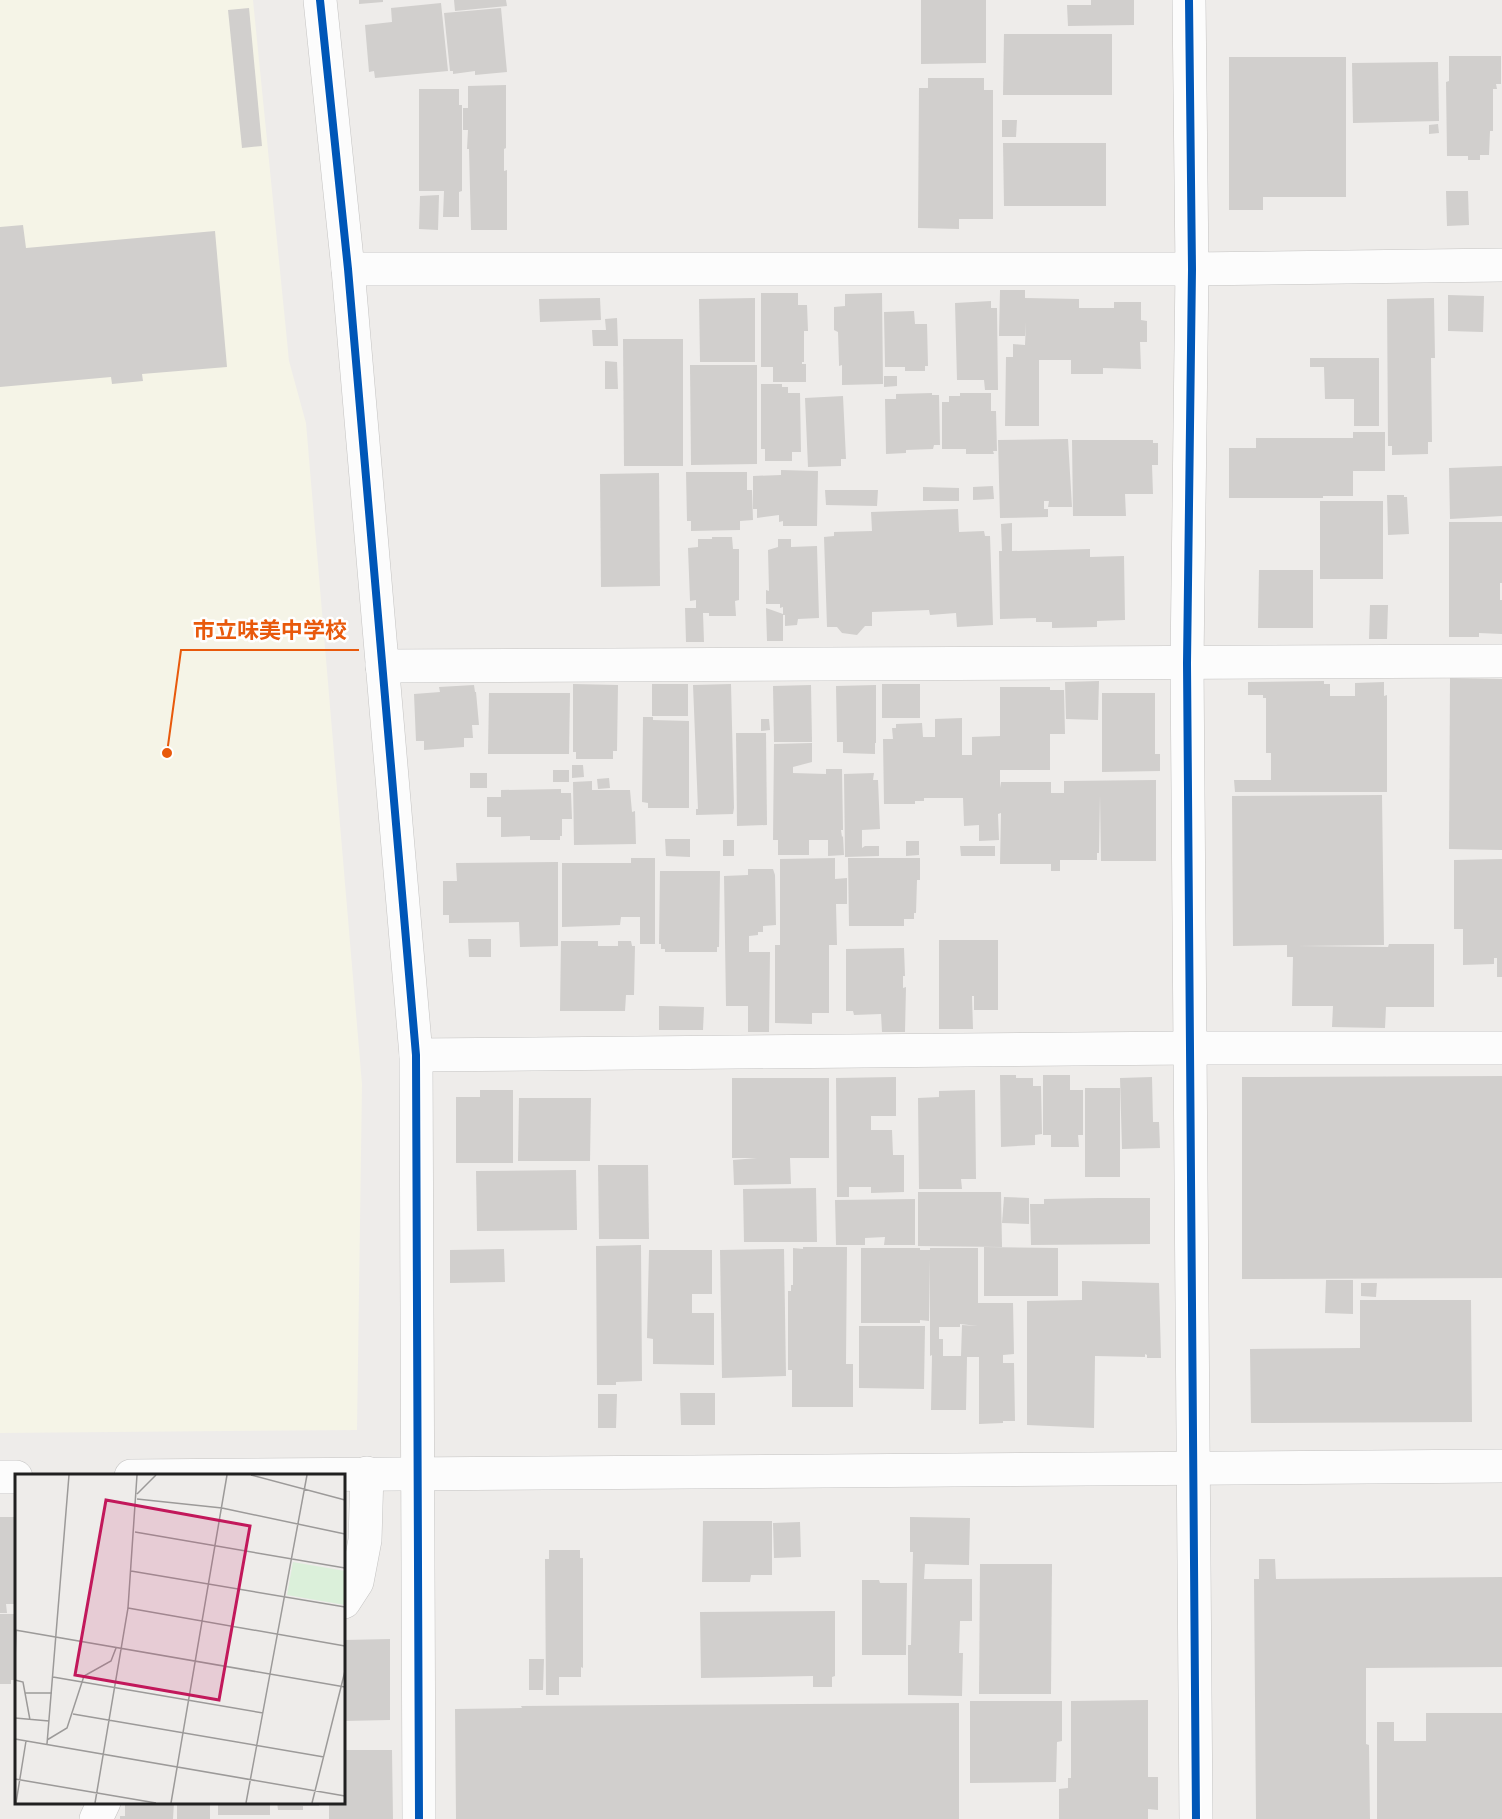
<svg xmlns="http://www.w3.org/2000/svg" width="1502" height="1819" font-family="'Work Sans','Noto Sans JP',sans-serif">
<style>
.education{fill:#f5f4e7}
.building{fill:#d1cfcd;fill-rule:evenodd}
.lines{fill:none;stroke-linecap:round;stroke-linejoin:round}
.minor-casing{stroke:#c4c3c2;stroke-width:34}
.tertiary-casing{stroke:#c4c3c2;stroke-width:34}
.minor{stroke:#fcfcfc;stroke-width:33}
.tertiary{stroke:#fcfcfc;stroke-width:33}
.cycleway-casing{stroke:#fff;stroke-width:11}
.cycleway{stroke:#0057b8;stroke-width:8}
.inset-road{fill:none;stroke:#9c9a99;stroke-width:1.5}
.view{fill:#c2185b;fill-opacity:0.15;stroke:#c2185b;stroke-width:3}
.inset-edge{fill:none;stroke:#202020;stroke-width:3}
.leader{fill:none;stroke:#e8590c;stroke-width:2}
.callout-dot{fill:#e8590c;stroke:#fff;stroke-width:2}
.callout-label{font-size:22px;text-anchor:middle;font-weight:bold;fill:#e8590c;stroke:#fff;stroke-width:5;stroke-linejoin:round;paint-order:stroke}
</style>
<rect width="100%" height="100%" fill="#eeecea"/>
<!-- education -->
<polygon class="education" points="0,0 253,0 289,361 306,423 362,1084 357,1430 0,1433"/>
<!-- building -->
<g class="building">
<polygon points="359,0 383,0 383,2 359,4"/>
<polygon points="454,0 506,0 507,6 455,11"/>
<polygon points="921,0 986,0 986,63 921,64"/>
<polygon points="1091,0 1134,0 1134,25 1068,26 1067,5 1091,5"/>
<polygon points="441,3 448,71 375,78 374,71 369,72 365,25 392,22 391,8"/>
<polygon points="249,8 262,146 242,148 228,10"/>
<polygon points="501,8 507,72 475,75 475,71 453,74 453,71 450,71 444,13"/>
<polygon points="1004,34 1112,34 1112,95 1003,95"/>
<polygon points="1449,56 1501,56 1501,84 1496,84 1497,89 1493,89 1493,131 1490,131 1489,155 1480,155 1480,160 1468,160 1468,156 1447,156 1446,82 1449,81"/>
<polygon points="1229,57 1346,57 1346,197 1263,197 1263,210 1229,210"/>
<polygon points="1438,62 1439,121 1353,123 1352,63"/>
<polygon points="928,78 984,78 984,90 993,90 993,219 959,219 959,229 918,228 919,88 928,88"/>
<polygon points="506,85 506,148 504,149 504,171 507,170 507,230 471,230 469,149 467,149 468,130 463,130 463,108 468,108 468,86"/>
<polygon points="419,89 459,89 459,105 462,105 462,191 459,192 459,217 443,217 444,191 419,191"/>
<polygon points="1002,120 1017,120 1016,137 1002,137"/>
<polygon points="1438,124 1439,133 1429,134 1429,125"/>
<polygon points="1003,143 1106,143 1106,206 1004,206"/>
<polygon points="1446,191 1468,191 1469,225 1447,226"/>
<polygon points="439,195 438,230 419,229 420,196"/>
<polygon points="23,225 26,248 215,231 227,367 142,374 143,381 112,384 111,377 0,387 0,227"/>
<polygon points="1000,290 1025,290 1025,298 1079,299 1079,308 1114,308 1114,302 1141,302 1141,320 1147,321 1147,342 1140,342 1141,369 1103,368 1103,374 1071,374 1071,360 1039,360 1039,426 1005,426 1006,357 1013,357 1013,344 1025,345 1026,322 1025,336 999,336"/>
<polygon points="761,293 798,293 798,305 807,305 808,331 804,331 804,362 802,362 802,364 806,364 806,382 773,382 773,367 761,367"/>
<polygon points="882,293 883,384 842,385 842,365 839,366 839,363 838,332 834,330 834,307 845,306 845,294"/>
<polygon points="1448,295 1484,296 1483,332 1448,331"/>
<polygon points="600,298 601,320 540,322 539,299"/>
<polygon points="755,298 755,362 700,362 699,299"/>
<polygon points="1434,298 1435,358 1431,358 1432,442 1428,442 1428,454 1392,455 1392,446 1388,446 1387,299"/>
<polygon points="991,301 991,308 997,308 998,390 985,390 984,380 957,380 955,303"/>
<polygon points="914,311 915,324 927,324 928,366 925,366 925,371 905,371 905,367 885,367 884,312"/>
<polygon points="617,318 618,346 593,346 592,330 606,330 605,319"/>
<polygon points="623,339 683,339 683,466 624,466"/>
<polygon points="1310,358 1379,358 1379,426 1354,426 1354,399 1325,399 1324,367 1310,367"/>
<polygon points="605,361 617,362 618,389 605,389"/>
<polygon points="690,365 757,365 757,464 691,465"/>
<polygon points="884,376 897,376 897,386 884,387"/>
<polygon points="761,384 782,384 782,387 788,387 788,393 800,393 801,452 792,452 792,461 765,461 765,449 761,449"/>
<polygon points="932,393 932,395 939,395 940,445 934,445 933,449 906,450 906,453 886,454 885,399 896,399 896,394"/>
<polygon points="960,393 991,393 991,411 996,411 997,451 993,451 994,454 966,454 966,449 942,449 942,402 949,402 949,396 960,396"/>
<polygon points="843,396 846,459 841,459 841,466 808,467 805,398"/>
<polygon points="1353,432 1385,432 1385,471 1353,471 1353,496 1323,496 1323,498 1229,498 1229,448 1256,448 1256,438 1353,438"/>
<polygon points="1068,439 1072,507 1048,507 1049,501 1044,501 1044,509 1048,509 1048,517 1000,518 998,440"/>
<polygon points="1072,440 1153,440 1153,443 1158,443 1158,465 1152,465 1153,494 1125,494 1126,516 1073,516"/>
<polygon points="1502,466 1502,516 1450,519 1449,468"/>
<polygon points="781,470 818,471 817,526 783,526 783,521 779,522 779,515 757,518 757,509 753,509 753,476 781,475"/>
<polygon points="686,472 747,472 747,490 752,490 753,520 740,521 740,530 691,531 691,521 687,521"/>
<polygon points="659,473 660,586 601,587 600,474"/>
<polygon points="993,486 994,499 973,500 973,487"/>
<polygon points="923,487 959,488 959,501 923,501"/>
<polygon points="825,490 878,490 877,506 826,505"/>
<polygon points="1387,495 1404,495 1404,497 1407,497 1409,534 1388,535"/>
<rect x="1320" y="501" width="63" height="78"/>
<polygon points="958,509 959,532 984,531 985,536 990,536 993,625 957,627 956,613 930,615 929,610 872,612 872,626 865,626 857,635 842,633 837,627 827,627 824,537 834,536 834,532 872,531 871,512"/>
<polygon points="1449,522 1502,522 1502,583 1500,583 1500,600 1502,600 1502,634 1479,633 1479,637 1449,637"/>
<polygon points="1012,523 1012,551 1090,549 1090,557 1124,556 1125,620 1097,621 1097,627 1052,628 1052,622 1036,622 1036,618 1000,619 999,551 1002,551 1001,524"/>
<polygon points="712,537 732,537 733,549 739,549 739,600 735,601 736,616 709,616 709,613 703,613 704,642 686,642 685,608 696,608 696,600 690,601 688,548 698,547 698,539 712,539"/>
<polygon points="778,539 791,539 791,547 817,546 819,618 798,619 797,625 785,626 785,615 783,615 783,607 780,608 780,604 766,604 766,590 769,591 768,550 778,547"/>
<polygon points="1259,570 1313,570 1313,628 1258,628"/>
<polygon points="1370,605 1388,605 1387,639 1369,639"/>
<polygon points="766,608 783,614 783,641 767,641"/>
<polygon points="1450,678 1502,679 1502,850 1449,849"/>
<polygon points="1099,681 1098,720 1066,719 1065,682"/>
<polygon points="1324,681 1324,684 1330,684 1330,696 1355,696 1355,683 1384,682 1384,696 1387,695 1387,792 1235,792 1234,780 1271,780 1271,753 1266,753 1266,698 1263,698 1263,695 1248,695 1248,682"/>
<polygon points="573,684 618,685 617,751 613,751 613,759 576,759 576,752 573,752"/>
<rect x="652" y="684" width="36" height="32"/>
<polygon points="731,684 734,808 733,814 696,815 696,809 698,809 693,685"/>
<rect x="882" y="684" width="38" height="34"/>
<polygon points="474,685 475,692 476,692 479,725 472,725 473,738 464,738 464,747 424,750 424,741 416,741 414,694 440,692 439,687"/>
<polygon points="811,685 812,742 774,742 773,686"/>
<polygon points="876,685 876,743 875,743 875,754 843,753 843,742 837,742 836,686"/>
<polygon points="1000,687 1050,687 1050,690 1064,690 1065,734 1050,734 1050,770 1000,770 1000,788 1001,782 1051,782 1051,793 1064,793 1064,781 1156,780 1156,861 1101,861 1100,795 1099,853 1097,853 1097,860 1060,860 1060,871 1051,871 1051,864 1000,864 1001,813 998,814 999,840 979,841 979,825 964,826 963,798 924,798 924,801 915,801 915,804 884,804 883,739 893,739 892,728 896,728 896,724 922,723 923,737 935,737 935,719 962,718 962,755 972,755 972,737 1000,736"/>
<polygon points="489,693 570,693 569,754 488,754"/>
<polygon points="1102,693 1155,693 1155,754 1160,754 1160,771 1102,772"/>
<polygon points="643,717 653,717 653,720 689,721 689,808 648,808 648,803 642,802"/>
<polygon points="761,719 769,719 770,730 761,731"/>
<polygon points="736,733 766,733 767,825 737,826"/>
<polygon points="812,743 812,762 793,767 793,773 826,774 826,769 842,769 843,830 841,830 842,837 843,836 844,855 828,856 828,840 809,840 809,855 778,855 778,840 773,840 774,744"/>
<polygon points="572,765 583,765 584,777 572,778"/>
<rect x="553" y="770" width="16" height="12"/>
<rect x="470" y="773" width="17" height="15"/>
<polygon points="874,773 873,780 878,780 880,829 862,830 862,848 865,846 879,846 879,856 845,857 844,774"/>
<polygon points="609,778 610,788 598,789 597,779"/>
<polygon points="592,781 592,790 630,790 632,812 635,811 636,844 574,845 573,782"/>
<polygon points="561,789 561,793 571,793 572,819 562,819 562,836 560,836 560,840 530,840 530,836 501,837 501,817 487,817 487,797 501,797 501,790"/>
<polygon points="1382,795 1384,945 1297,946 1388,947 1389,944 1434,944 1434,1007 1386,1007 1385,1028 1332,1027 1333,1006 1292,1006 1293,957 1287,957 1287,945 1233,946 1232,796"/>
<polygon points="665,839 690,839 690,857 666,856"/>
<rect x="723" y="840" width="11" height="16"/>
<polygon points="906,841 919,841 919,855 906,856"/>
<polygon points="960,846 995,846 995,856 961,856"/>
<polygon points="631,858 655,858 655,944 640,944 640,917 621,917 620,925 562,927 562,863 631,863"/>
<polygon points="835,858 835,879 847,878 847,904 836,904 837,945 829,945 829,1013 812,1013 812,1024 775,1023 775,945 780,945 780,859"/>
<polygon points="848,858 920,858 920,880 917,880 916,913 914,913 914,919 904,919 904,926 849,926"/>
<polygon points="1502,859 1502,977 1497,977 1497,958 1494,958 1494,964 1463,965 1463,929 1454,929 1454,860"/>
<polygon points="558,862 558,946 520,947 519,922 449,923 449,915 443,915 443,881 457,881 456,863"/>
<polygon points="748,869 773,869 775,875 776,925 763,926 763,932 758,932 758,935 749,936 749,952 770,952 769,1032 748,1032 748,1006 726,1006 724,876 748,875"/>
<polygon points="660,871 720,871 719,947 717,947 717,952 665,952 665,949 661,949 661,944 659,944"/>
<polygon points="468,939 491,939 491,957 469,957"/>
<polygon points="939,940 998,940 998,1010 974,1010 974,996 972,996 973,1029 939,1029"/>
<polygon points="561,941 598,941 598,946 618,946 618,941 631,941 632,946 635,946 634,995 626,995 625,1011 560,1011"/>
<polygon points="904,948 905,976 903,976 903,988 906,987 905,1032 882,1032 881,1014 854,1015 853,1011 846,1011 846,949"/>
<polygon points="659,1006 704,1007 703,1030 659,1030"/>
<polygon points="1000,1075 1016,1075 1016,1078 1033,1078 1033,1086 1041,1086 1042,1134 1035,1135 1035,1145 1001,1147"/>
<polygon points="1043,1075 1070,1075 1070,1090 1083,1090 1083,1135 1078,1135 1079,1147 1051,1147 1051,1135 1043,1135"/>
<polygon points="1502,1076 1502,1278 1242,1279 1242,1077"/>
<polygon points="896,1077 896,1116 871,1116 871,1130 892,1130 893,1155 904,1155 904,1192 871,1193 871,1187 849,1187 849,1197 837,1197 836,1078"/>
<polygon points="1152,1077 1153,1122 1159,1122 1160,1148 1122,1149 1120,1078"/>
<polygon points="732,1078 829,1078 829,1158 790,1158 791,1184 734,1185 733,1160 757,1158 732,1158"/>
<rect x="1085" y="1088" width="35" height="89"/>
<polygon points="480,1090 513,1090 513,1163 456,1163 456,1097 480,1097"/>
<polygon points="975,1090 976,1179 961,1179 962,1189 919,1189 918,1098 939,1097 939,1091"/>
<polygon points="519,1098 591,1098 590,1161 518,1161"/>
<polygon points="598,1165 648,1165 649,1239 599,1239"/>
<polygon points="576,1170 577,1230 477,1231 476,1171"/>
<polygon points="816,1188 817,1242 744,1242 743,1189"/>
<polygon points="918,1192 1001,1192 1002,1247 918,1246"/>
<polygon points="1004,1197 1029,1198 1029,1224 1002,1223"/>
<polygon points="1098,1198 1150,1198 1150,1244 1031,1245 1030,1204 1044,1204 1044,1199"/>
<polygon points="915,1199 915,1245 884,1245 885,1237 865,1238 865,1245 836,1245 835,1200"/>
<polygon points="641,1245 642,1381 616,1382 616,1385 597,1385 596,1246"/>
<polygon points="803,1247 847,1247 846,1364 853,1364 853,1407 792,1407 792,1370 788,1370 788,1291 791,1291 791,1285 793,1285 793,1248 803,1249"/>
<polygon points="984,1247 1058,1248 1058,1296 984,1296"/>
<path d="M861,1248H920V1250H930V1248H978V1303H1013L1014,1354L1003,1355V1363H1014L1015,1421H1003V1423L979,1424V1357H967L966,1410H931L932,1355L930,1356V1259L929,1321L920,1320V1323H861ZM960,1324L978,1326L962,1325L961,1356H943V1339H939V1327H960Z"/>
<polygon points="504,1249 505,1282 450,1283 450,1250"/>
<polygon points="784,1249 786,1376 722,1378 720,1250"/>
<polygon points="649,1250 712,1250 712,1294 692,1294 692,1313 714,1313 714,1365 653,1364 653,1339 647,1338"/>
<polygon points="1326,1280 1353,1280 1353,1314 1325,1313"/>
<polygon points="1082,1281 1159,1283 1161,1358 1147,1358 1147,1355 1145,1354 1145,1357 1095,1356 1094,1428 1027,1425 1027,1301 1082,1300"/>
<polygon points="1361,1283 1377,1283 1376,1297 1361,1296"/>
<polygon points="1360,1300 1471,1300 1472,1422 1251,1423 1250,1349 1360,1348"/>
<polygon points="859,1326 925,1326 924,1389 859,1388"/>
<polygon points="680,1393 715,1393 715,1425 681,1425"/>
<polygon points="598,1394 617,1394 616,1428 598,1428"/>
<polygon points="0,1517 16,1517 16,1604 6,1604 7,1613 0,1613"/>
<polygon points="910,1517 970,1518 969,1565 925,1564 924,1579 972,1579 972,1621 960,1621 959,1653 963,1653 962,1696 908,1695 908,1645 911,1645 913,1552 910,1552"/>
<polygon points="703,1521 772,1521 772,1575 751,1575 750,1582 702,1582"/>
<polygon points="800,1522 801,1557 774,1558 773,1523"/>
<polygon points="549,1550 580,1550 580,1558 583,1558 583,1668 581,1667 581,1677 559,1677 559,1695 546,1695 545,1559 549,1559"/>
<polygon points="1259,1559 1275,1559 1276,1579 1502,1577 1502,1667 1366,1668 1366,1744 1369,1745 1370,1819 1256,1819 1254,1579 1259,1579"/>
<polygon points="980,1564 1052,1564 1051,1694 979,1694"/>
<polygon points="862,1580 879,1580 880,1583 907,1583 906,1655 862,1655"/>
<polygon points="835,1611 835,1676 832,1677 832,1687 813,1687 813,1676 701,1678 700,1612"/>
<polygon points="0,1614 16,1614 16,1680 11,1680 11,1684 0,1684"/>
<polygon points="390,1639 390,1720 344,1721 344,1640"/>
<polygon points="529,1659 544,1659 543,1690 529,1690"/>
<polygon points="1148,1700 1148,1777 1158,1777 1158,1810 1148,1809 1148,1819 1059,1819 1059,1789 1068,1788 1068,1778 1071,1778 1071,1701"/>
<polygon points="970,1701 1062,1701 1062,1741 1057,1742 1056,1782 970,1783"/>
<polygon points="959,1703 959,1819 456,1819 455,1709 522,1708 521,1706"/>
<polygon points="1426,1713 1502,1713 1502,1819 1377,1819 1377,1722 1394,1722 1394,1741 1426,1741"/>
<polygon points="344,1750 392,1750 393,1819 329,1819 329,1802 344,1802"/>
<polygon points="125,1802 174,1802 173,1819 120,1819 120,1816 125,1816"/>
<rect x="177" y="1802" width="33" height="17"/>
<rect x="218" y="1802" width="52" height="13"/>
<polygon points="277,1802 319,1802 319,1806 303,1806 303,1810 278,1810"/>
</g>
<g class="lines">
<!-- minor casing -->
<g class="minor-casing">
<g id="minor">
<polyline points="320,0 348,269 416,1055 419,1819"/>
<polyline points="348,269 1192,269 1502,265"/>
<polyline points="382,666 1502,661"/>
<polyline points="416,1055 1191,1048 1502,1048"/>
<polyline points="344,1602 357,1582 365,1540 367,1473"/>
<polyline points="96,1819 104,1802"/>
</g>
</g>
<!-- tertiary casing -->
<g class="tertiary-casing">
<g id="tertiary">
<polyline points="1189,0 1192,269 1187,663 1196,1819"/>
<polyline points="131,1476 1502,1466"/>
<polyline points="0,1477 16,1477"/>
</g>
</g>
<!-- minor -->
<use href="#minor" class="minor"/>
<!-- tertiary -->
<use href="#tertiary" class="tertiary"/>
<!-- cycleway casing -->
<g class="cycleway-casing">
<g id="cycleway">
<polyline points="320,0 348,269 416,1055 419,1819"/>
<polyline points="1189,0 1192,269 1187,663 1196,1819"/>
</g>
</g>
<!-- cycleway -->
<use href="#cycleway" class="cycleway"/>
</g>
<!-- overview -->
<g transform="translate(15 1474)">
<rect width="330" height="330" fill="#eeecea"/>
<path d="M278,88L330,97V131L272,121Z" fill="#dbf0da"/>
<path class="inset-road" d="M236,1L330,26M122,20L141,1M122,25L207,34L330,60M120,58L330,94M116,97L330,133M113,134L330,172M0,156L330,213M0,187L1,156M38,203L248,239M0,206L8,208L15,246M10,219H37M58,240L309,283M0,244L34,247M0,265L330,322M32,266L52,254L69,202L96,187L101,174M32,270L54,1M0,305L141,329M1,329L11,267M80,329L113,134L122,1M156,329L212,1M231,329L292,1M297,329L330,197"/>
<path class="view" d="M91,26L235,52L204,226L60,201Z"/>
<rect width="330" height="330" class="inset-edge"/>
</g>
<!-- callouts -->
<path class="leader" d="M167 753L181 650H359"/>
<circle class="callout-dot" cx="167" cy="753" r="6"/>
<g class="callout-label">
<text x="270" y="638">市立味美中学校</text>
</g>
</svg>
